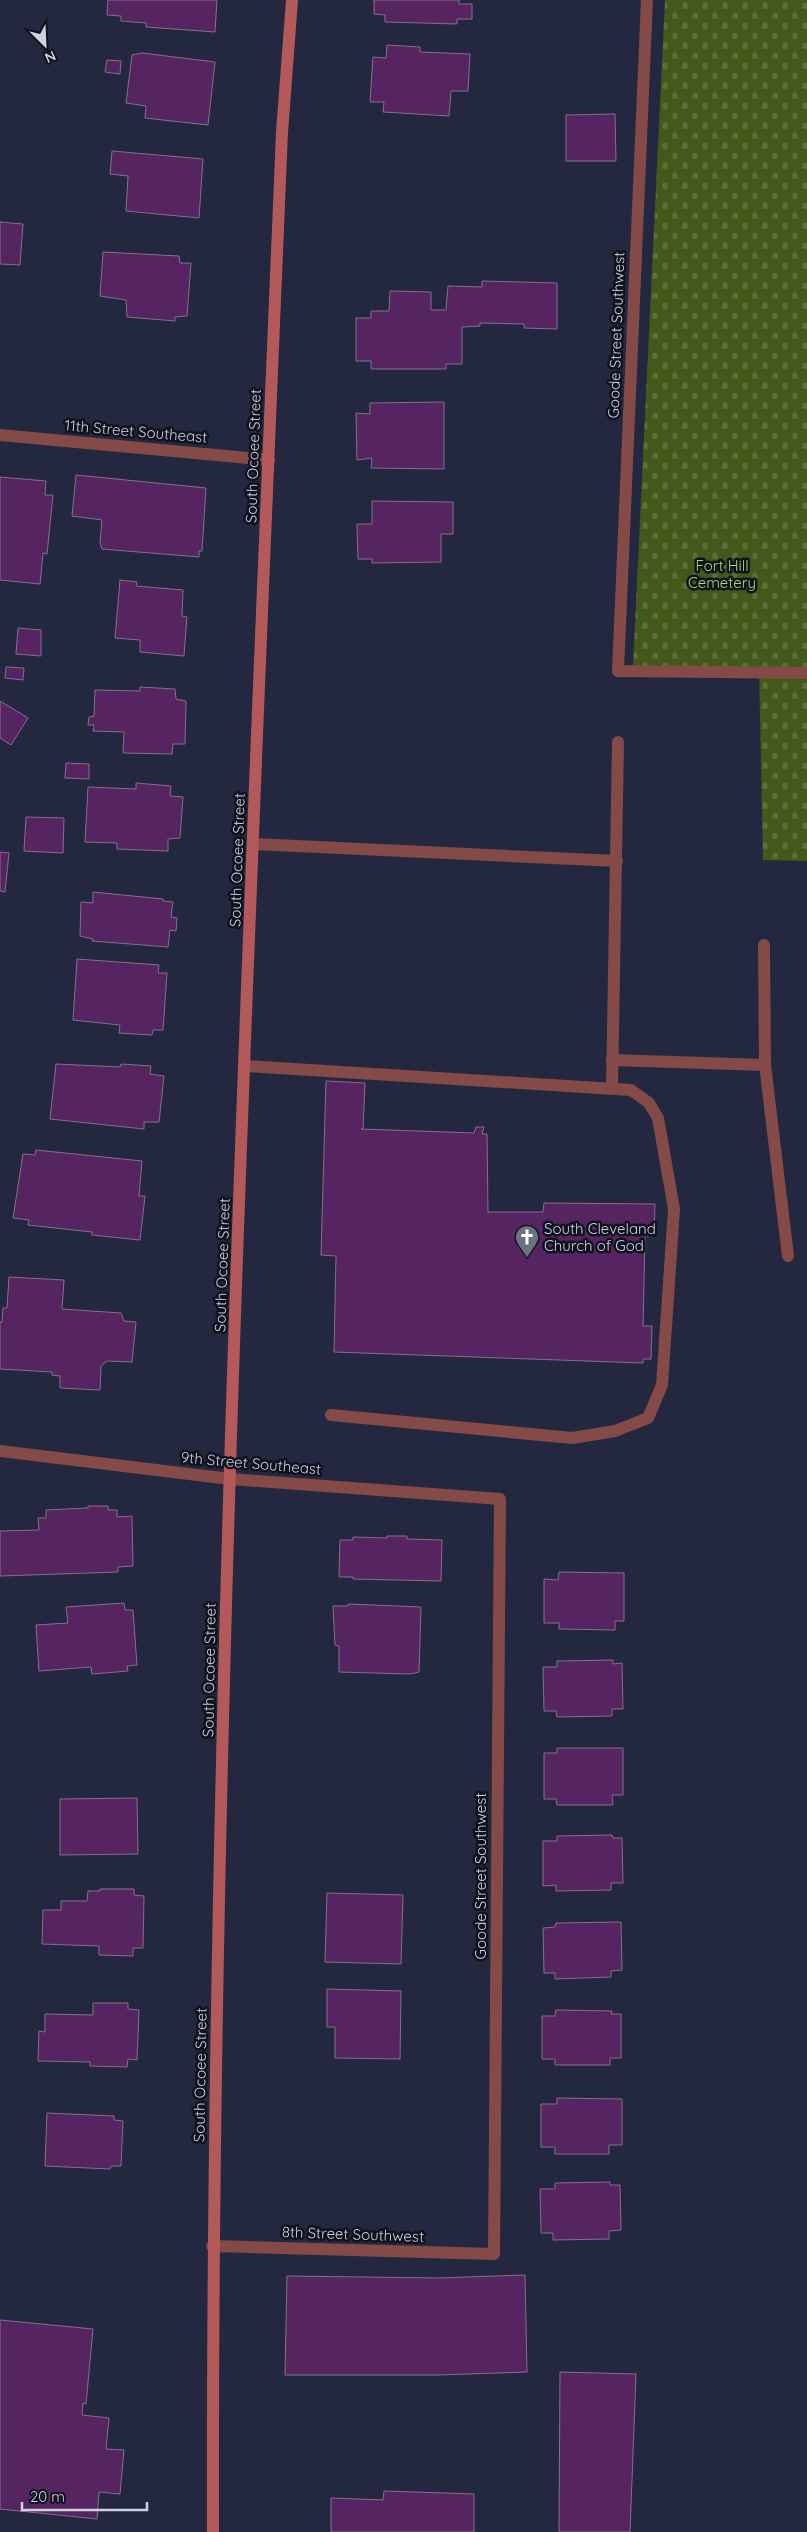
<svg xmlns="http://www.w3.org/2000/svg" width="807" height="2532" font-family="Quicksand,sans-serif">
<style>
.cemetery{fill:url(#cemetery-stones)}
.building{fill:#562460;stroke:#857089}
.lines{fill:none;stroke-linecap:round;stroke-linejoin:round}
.lane{stroke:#834a48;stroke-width:12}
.street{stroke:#834a48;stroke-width:12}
.secondary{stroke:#b45959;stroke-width:12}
.labels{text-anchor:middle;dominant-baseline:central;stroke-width:5;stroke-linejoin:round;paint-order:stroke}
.street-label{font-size:15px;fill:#cdd2e2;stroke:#0f121c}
.park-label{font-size:15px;fill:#add86c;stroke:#0f121c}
.poi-label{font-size:15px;fill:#cdd2e2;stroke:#0f121c;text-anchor:start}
</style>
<defs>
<pattern id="cemetery-stones" width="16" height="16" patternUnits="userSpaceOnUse" patternTransform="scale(1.25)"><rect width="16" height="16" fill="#42591a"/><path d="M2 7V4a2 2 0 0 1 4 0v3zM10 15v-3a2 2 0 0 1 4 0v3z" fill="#5c703b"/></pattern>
</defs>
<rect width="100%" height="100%" fill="#232840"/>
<!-- cemetery -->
<polygon class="cemetery" points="665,0 807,0 807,861 763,860 759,668 633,666"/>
<!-- building -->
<g class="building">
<polygon points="108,0 217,0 215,32 146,27 146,23 121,21 121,16 107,15"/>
<polygon points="374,0 459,0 459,4 472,4 472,19 457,19 457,24 385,22 385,15 374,14"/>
<polygon points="387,45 420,47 420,52 470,54 468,91 451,91 449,116 383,112 384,102 370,102 373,57 386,58"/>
<polygon points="142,53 215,62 208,125 145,118 146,106 126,103 132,55"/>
<polygon points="107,60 121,61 120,74 105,72"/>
<polygon points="615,114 616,161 566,161 566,115"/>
<polygon points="112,151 203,159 199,218 126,211 128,176 110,174"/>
<polygon points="0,222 23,224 20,265 0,264"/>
<polygon points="103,252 179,256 180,263 191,263 187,316 175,317 175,321 127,317 126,300 100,296"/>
<polygon points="482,281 557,283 557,329 524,328 524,324 480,323 480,326 462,327 462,364 446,364 446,369 371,369 371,361 356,361 356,318 371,318 371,311 389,311 390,291 431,292 431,310 446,310 448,286 482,287"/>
<polygon points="444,402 444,469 371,468 372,458 357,460 356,413 370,414 370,403"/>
<polygon points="76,475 206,488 202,551 199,551 199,557 102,549 100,543 102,520 72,516"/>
<polygon points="0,477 46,481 45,495 53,495 47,554 43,553 40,584 0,580"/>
<polygon points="372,501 453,502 453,534 441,534 441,562 372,563 372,559 358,559 357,524 372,524"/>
<polygon points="120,580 137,582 136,586 183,590 182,616 187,617 184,656 140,652 140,640 115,638"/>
<polygon points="18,628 41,630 41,656 16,654"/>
<polygon points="6,667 24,668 23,680 5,678"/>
<polygon points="140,687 175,689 176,699 186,701 185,744 173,744 172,754 123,753 124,732 93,731 94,725 88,725 89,717 94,716 95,690 140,691"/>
<polygon points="0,701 28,718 11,745 0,738"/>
<polygon points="66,763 89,764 89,779 65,778"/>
<polygon points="136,783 171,786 170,796 183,797 180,838 168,839 168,851 117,849 117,843 85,842 88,787 136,789"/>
<polygon points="26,817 64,818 63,853 24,851"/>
<polygon points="0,852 9,853 5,892 0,891"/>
<polygon points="93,892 163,899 163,901 173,902 171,917 177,918 176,931 170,930 168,947 92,941 93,939 80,936 81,902 93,903"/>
<polygon points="77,959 159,965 158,973 167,973 163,1030 153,1030 152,1035 119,1033 120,1025 73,1020"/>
<polygon points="56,1064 120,1067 121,1064 151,1066 150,1074 164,1076 159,1122 144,1122 144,1129 50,1119"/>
<polygon points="326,1081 365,1083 363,1128 361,1129 474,1133 476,1127 484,1127 482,1134 487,1134 488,1212 543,1212 544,1203 655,1204 654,1235 645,1236 643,1326 652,1326 651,1359 643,1359 643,1363 334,1352 336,1256 321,1255"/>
<polygon points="36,1150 142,1161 139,1196 145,1196 140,1240 92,1235 92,1232 28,1225 29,1220 13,1218 23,1154 35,1155"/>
<polygon points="9,1277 64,1280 62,1309 121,1313 124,1321 136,1322 132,1362 107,1361 101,1366 100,1390 60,1388 60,1376 52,1375 52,1372 0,1369 0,1322 2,1322 3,1308 7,1308"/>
<polygon points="88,1506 108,1506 108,1510 117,1510 117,1517 132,1516 133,1566 118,1567 118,1572 0,1576 0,1531 39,1530 38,1518 46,1518 46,1510 88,1508"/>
<polygon points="387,1536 407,1536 407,1539 442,1540 441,1581 353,1579 353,1577 339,1577 340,1540 353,1540 353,1537 387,1538"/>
<polygon points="559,1572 624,1573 624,1621 615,1621 615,1630 559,1629 559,1623 544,1623 544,1579 558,1580"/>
<polygon points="124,1603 125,1610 133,1610 137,1665 127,1666 128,1671 92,1674 91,1667 39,1671 36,1625 68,1623 66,1607"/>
<polygon points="348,1604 421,1607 419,1672 410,1674 339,1672 339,1646 335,1645 333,1606 348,1606"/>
<polygon points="613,1660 613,1664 622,1663 623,1709 612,1709 612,1716 557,1717 556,1711 544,1711 543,1667 557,1667 557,1661"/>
<polygon points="557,1748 623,1748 623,1795 612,1795 613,1805 557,1805 556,1799 544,1799 544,1753 557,1753"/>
<polygon points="137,1798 138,1854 60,1855 60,1799"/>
<polygon points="612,1835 613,1838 622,1838 623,1883 611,1883 611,1890 556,1891 556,1885 543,1886 543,1841 557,1841 557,1836"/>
<polygon points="100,1889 134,1889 134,1895 144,1896 143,1948 133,1948 133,1956 99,1955 99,1946 42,1944 43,1910 61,1910 61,1901 87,1901 88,1891 100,1891"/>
<polygon points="327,1893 403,1895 401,1964 325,1962"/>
<polygon points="621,1922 622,1970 611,1971 611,1977 555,1979 555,1973 544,1973 543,1928 555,1927 556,1923"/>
<polygon points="327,1989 401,1991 400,2059 335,2058 335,2027 327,2027"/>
<polygon points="93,2003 128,2003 128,2009 139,2010 137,2060 128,2059 127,2067 90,2066 90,2062 38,2061 39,2031 45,2032 45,2014 93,2015"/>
<polygon points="556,2010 612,2011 611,2014 621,2014 621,2058 610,2058 610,2065 555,2065 555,2059 542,2059 542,2016 555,2016"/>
<polygon points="557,2098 622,2099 622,2145 609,2145 609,2154 555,2154 555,2147 541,2147 541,2104 557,2104"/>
<polygon points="47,2113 114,2116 114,2120 123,2121 121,2166 111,2166 110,2169 45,2166"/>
<polygon points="610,2182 610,2185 620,2185 621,2230 609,2231 609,2239 553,2240 553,2233 541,2233 540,2189 555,2189 555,2183"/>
<polygon points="525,2275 527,2372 439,2375 285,2375 287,2276 439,2278"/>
<polygon points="0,2320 93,2329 86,2404 83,2403 82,2415 109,2418 106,2449 124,2450 120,2494 99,2492 97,2519 0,2509"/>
<polygon points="560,2372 636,2374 630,2532 559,2532"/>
<polygon points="384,2491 474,2494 474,2532 331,2532 331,2498 383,2500"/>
</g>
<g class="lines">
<!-- lane -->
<g class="lane">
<polyline points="618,671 807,673"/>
<polyline points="254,844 617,861"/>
<polyline points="764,945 765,1065"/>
<polyline points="612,1060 765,1065 788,1256"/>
<polyline points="246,1066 631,1090 649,1103 658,1118 674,1209 662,1385 648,1418 615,1431 572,1438 331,1415"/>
<polyline points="612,1089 618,742"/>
</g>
<!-- street -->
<g class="street">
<polyline points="0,435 269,460"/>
<polyline points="618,671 647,0"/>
<polyline points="0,1451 230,1479 500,1499 494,2254 212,2246"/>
</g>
<!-- secondary -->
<path class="secondary" d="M213,2532C211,1732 249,931 282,132L292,0"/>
</g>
<!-- icons -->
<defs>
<g id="church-pin" transform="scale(1.25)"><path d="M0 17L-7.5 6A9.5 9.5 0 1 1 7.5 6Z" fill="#6b7280" stroke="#0f121c"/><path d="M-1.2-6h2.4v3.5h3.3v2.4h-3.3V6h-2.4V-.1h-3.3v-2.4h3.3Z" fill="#fff"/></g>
</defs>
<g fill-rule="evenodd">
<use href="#church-pin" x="527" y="1237"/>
</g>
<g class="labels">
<!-- street labels -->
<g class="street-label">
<text transform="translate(616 335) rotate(-88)">Goode Street Southwest</text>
<text transform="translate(136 431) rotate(5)">11th Street Southeast</text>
<text transform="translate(253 456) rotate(-88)">South Ocoee Street</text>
<text transform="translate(237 860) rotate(-88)">South Ocoee Street</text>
<text transform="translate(222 1265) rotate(-88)">South Ocoee Street</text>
<text transform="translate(251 1463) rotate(5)">9th Street Southeast</text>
<text transform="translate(209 1670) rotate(-89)">South Ocoee Street</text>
<text transform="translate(480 1876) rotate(-90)">Goode Street Southwest</text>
<text transform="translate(200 2075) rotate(-89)">South Ocoee Street</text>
<text transform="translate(353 2234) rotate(2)">8th Street Southwest</text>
</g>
<!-- park labels -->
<g class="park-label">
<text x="722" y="565">Fort Hill<tspan x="722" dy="17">Cemetery</tspan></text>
</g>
<!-- poi labels -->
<g class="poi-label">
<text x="544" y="1228">South Cleveland<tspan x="544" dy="17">Church of God</tspan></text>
</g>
</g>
<!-- north arrow -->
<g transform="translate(45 45) rotate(156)" stroke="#0f121c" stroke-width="4" paint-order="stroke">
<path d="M0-4L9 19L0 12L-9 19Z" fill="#cdd2e2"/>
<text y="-8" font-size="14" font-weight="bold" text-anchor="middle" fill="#cdd2e2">N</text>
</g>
<!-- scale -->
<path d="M22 2502v8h125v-8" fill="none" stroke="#cdd2e2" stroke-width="2.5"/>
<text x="30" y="2502" font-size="15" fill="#cdd2e2" stroke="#0f121c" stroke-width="4" paint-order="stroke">20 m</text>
</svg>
